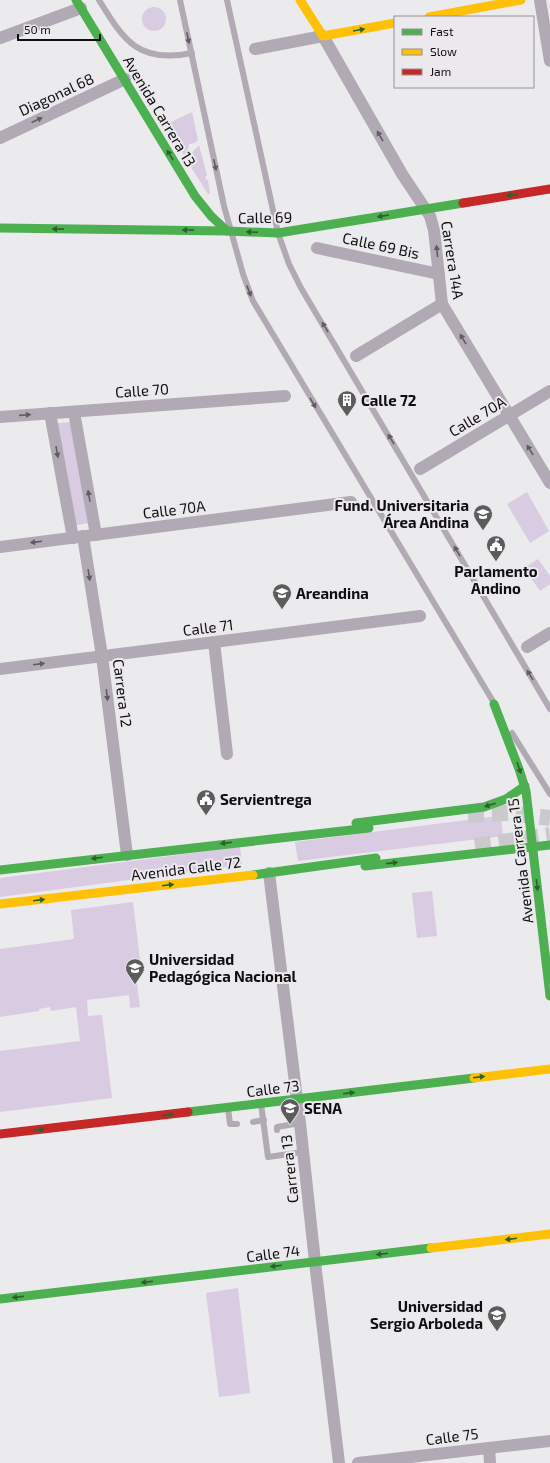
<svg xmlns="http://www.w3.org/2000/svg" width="550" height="1463" font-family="'Exo 2',sans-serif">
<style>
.green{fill:#d9cbe2}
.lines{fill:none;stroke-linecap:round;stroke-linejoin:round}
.secondary-tunnel{stroke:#cac9cb;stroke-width:16;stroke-dasharray:16 8;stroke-linecap:butt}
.lane{stroke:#b1aab5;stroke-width:6}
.street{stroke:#b1aab5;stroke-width:12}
.fast{stroke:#4caf50;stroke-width:9}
.slow{stroke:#ffc107;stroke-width:9}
.jam{stroke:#c62828;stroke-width:9}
.oneway{fill:#2e5f30}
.oneway2{fill:#605c62}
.labels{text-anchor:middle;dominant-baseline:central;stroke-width:4;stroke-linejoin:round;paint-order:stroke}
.street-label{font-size:15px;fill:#0f0f10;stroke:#ebe9ed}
.poi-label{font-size:15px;font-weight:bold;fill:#0f0f10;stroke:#ebe9ed;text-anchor:start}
</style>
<rect width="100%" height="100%" fill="#ebeaec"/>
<!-- green -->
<g class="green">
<circle cx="154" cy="19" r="12"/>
<polygon points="192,112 198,140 195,143 189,144 188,151 184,155 165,125"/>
<polygon points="199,145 207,175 206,176 205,179 208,180 210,194 208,194 186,159"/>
<polygon points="72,422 90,523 76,525 56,425 58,423"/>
<polygon points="527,492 549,531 530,543 507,504"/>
<polygon points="538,559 550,576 550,584 540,591 524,568"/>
<polygon points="490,817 501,818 503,836 298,861 295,842"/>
<polygon points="240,847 242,865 0,897 0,878"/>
<polygon points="432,891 437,936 417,938 412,893"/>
<polygon points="133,902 140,960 134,961 140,1007 130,1008 129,995 87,1000 88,1016 102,1015 112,1098 0,1112 0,1051 80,1041 76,1007 51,1011 50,1007 39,1009 39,1011 0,1017 0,949 74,939 71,910"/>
<polygon points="238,1288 250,1393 219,1397 206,1293"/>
</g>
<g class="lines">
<!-- secondary-tunnel -->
<g class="secondary-tunnel">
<polyline points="468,815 508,813 550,818"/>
<polyline points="475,846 550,835"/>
</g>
<!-- lane -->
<g class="lane">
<path d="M99,0C124,41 139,64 192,53"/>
<polyline points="180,0 224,206 243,274 253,301 494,703"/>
<polyline points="227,0 278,233 289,264 301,288 550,709"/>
<polyline points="512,733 550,794"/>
<polyline points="261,1104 268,1157 303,1152"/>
<polyline points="228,1108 230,1124 237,1124"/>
<polyline points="253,1122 264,1120"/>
<polyline points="277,1130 277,1127 300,1123"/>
</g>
<!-- street -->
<g class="street">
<polyline points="540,0 550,61"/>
<polyline points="0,38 81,8"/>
<polyline points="255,49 323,36 402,174 430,216 434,230 442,304 550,483"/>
<polyline points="0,138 125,79"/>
<polyline points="317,248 439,274"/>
<polyline points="356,356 442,304"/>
<polyline points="74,412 96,535"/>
<polyline points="50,413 73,538"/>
<polyline points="0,417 285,396"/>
<polyline points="420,469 550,391"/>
<polyline points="83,536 102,656 127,855"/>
<polyline points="0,547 351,502"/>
<polyline points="214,642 227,754"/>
<polyline points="527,647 550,633"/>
<polyline points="0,669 420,616"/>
<polyline points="269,873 300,1123 316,1271 339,1463"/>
<polyline points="489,1448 490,1463"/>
<polyline points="358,1463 550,1441"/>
</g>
<!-- fast -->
<g class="fast">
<polyline points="76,0 195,196 211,216 227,231"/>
<polyline points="0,228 227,231 278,233 463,203"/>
<polyline points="494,704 519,769 526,791 550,996"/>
<polyline points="356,823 484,807 506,799 525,786"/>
<polyline points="365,866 550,845"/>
<polyline points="0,870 369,828"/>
<polyline points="253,875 376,858"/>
<polyline points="188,1112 474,1078"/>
<polyline points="0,1299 431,1248"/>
</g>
<!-- slow -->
<g class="slow">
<polyline points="300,0 323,36 395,23"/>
<polyline points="429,17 521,0"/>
<polyline points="0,904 253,875"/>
<polyline points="474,1078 550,1069"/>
<polyline points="431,1248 550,1234"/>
</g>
<!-- jam -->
<g class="jam">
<polyline points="463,203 550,189"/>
<polyline points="0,1134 188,1112"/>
</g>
</g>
<!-- one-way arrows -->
<defs><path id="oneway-solid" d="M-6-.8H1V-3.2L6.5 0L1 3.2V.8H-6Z"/></defs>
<g class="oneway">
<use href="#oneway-solid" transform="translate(359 30) rotate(-10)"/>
<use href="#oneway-solid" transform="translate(170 155) rotate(-121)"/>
<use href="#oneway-solid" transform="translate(512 195) rotate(171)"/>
<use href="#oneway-solid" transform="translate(383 216) rotate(171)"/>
<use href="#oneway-solid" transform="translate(58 229) rotate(-179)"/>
<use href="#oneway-solid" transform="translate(188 230) rotate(-179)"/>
<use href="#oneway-solid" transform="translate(252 232) rotate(-177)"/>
<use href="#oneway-solid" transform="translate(519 768) rotate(71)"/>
<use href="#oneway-solid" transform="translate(490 805) rotate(162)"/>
<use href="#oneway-solid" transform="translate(226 843) rotate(173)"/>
<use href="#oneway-solid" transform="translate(97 858) rotate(173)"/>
<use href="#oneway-solid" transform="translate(392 863) rotate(-6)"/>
<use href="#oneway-solid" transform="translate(168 885) rotate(-7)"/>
<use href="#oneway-solid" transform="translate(537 885) rotate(83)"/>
<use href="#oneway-solid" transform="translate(39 900) rotate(-7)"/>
<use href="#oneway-solid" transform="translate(479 1077) rotate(-7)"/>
<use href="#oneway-solid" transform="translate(349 1093) rotate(-7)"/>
<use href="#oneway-solid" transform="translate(168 1115) rotate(-7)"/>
<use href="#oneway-solid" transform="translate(39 1130) rotate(-7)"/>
<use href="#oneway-solid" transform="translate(511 1239) rotate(173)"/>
<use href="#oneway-solid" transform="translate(382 1254) rotate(173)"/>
<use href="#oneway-solid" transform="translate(276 1266) rotate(173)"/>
<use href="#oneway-solid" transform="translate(147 1282) rotate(173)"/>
<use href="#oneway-solid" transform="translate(18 1297) rotate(173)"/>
</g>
<g class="oneway2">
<use href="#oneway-solid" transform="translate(188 38) rotate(78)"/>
<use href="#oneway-solid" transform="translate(37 120) rotate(-25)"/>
<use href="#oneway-solid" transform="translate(380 136) rotate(-120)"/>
<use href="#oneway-solid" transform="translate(215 165) rotate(78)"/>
<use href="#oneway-solid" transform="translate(437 251) rotate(-96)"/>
<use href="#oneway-solid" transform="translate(249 291) rotate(69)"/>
<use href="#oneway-solid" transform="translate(325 327) rotate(-121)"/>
<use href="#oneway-solid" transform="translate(463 339) rotate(-121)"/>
<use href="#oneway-solid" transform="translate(313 403) rotate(59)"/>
<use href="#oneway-solid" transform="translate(25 415) rotate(-4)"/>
<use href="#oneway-solid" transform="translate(391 439) rotate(-121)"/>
<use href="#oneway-solid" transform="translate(530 450) rotate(-121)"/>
<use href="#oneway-solid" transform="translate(57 452) rotate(80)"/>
<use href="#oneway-solid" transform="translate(89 496) rotate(-100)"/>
<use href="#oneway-solid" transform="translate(36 542) rotate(173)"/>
<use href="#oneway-solid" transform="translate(457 551) rotate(-121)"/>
<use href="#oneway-solid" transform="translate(89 575) rotate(81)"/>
<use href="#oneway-solid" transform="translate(39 664) rotate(-7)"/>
<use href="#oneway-solid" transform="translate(530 675) rotate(-121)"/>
<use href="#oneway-solid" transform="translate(107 695) rotate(83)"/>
</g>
<!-- icons -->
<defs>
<g id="building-pin" transform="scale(1)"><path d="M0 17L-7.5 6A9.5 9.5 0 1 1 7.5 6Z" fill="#5c5c5d" stroke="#ebe9ed"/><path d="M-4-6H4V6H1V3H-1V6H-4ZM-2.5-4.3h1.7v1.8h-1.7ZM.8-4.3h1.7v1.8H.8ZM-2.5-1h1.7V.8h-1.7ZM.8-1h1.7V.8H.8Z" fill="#fff"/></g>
<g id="university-pin" transform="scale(1)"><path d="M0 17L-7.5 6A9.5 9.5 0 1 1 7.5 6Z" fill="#5c5c5d" stroke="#ebe9ed"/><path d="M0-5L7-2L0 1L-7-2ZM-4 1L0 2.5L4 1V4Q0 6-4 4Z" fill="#fff"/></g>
<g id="civic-pin" transform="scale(1)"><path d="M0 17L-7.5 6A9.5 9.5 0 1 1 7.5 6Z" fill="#5c5c5d" stroke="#ebe9ed"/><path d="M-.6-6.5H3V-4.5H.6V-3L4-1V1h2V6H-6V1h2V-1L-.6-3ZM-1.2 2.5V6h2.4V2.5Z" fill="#fff"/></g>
</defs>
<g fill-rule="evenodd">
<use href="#building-pin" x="347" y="400"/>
<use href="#university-pin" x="483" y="514"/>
<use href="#civic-pin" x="496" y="545"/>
<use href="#university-pin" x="282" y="593"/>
<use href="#civic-pin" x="206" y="799"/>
<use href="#university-pin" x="135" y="968"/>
<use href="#university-pin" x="290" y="1108"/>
<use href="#university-pin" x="497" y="1315"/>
</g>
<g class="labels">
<!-- street labels -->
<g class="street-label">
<text transform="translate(56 94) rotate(-25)">Diagonal 68</text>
<text transform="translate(160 111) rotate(59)">Avenida Carrera 13</text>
<text transform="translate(265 217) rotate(-1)">Calle 69</text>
<text transform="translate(381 245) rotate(12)">Calle 69 Bis</text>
<text transform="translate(453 260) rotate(81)">Carrera 14A</text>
<text transform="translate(142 390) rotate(-4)">Calle 70</text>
<text transform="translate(477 416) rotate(-31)">Calle 70A</text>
<text transform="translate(174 509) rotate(-7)">Calle 70A</text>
<text transform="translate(208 627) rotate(-7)">Calle 71</text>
<text transform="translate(123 693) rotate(83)">Carrera 12</text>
<text transform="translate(520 861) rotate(-97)">Avenida Carrera 15</text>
<text transform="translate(186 868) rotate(-7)">Avenida Calle 72</text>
<text transform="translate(273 1088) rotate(-7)">Calle 73</text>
<text transform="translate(289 1169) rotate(-96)">Carrera 13</text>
<text transform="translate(273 1253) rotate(-7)">Calle 74</text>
<text transform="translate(452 1436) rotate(-7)">Calle 75</text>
</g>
<!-- poi labels -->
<g class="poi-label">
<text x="361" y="400">Calle 72</text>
<text x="469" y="505" text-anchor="end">Fund. Universitaria<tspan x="469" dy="17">Área Andina</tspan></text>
<text x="496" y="571" text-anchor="middle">Parlamento<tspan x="496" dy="17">Andino</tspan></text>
<text x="296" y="593">Areandina</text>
<text x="220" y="799">Servientrega</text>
<text x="149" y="959">Universidad<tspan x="149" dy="17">Pedagógica Nacional</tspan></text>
<text x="304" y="1108">SENA</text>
<text x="483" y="1306" text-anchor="end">Universidad<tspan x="483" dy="17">Sergio Arboleda</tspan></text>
</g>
</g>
<!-- legend -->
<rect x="394" y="16" width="140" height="72" fill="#ebe9ed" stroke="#939295"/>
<rect x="402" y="29" width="20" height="6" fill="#4caf50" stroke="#939295"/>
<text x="430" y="36" font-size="12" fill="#0f0f10">Fast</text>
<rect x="402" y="49" width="20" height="6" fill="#ffc107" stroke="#939295"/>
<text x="430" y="56" font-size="12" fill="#0f0f10">Slow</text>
<rect x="402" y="69" width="20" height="6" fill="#c62828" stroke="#939295"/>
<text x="430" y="76" font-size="12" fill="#0f0f10">Jam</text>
<!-- scale -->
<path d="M18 34v6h82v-6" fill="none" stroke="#0f0f10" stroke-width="2"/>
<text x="24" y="34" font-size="12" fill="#0f0f10" stroke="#ebe9ed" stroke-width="3" paint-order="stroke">50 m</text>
</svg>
